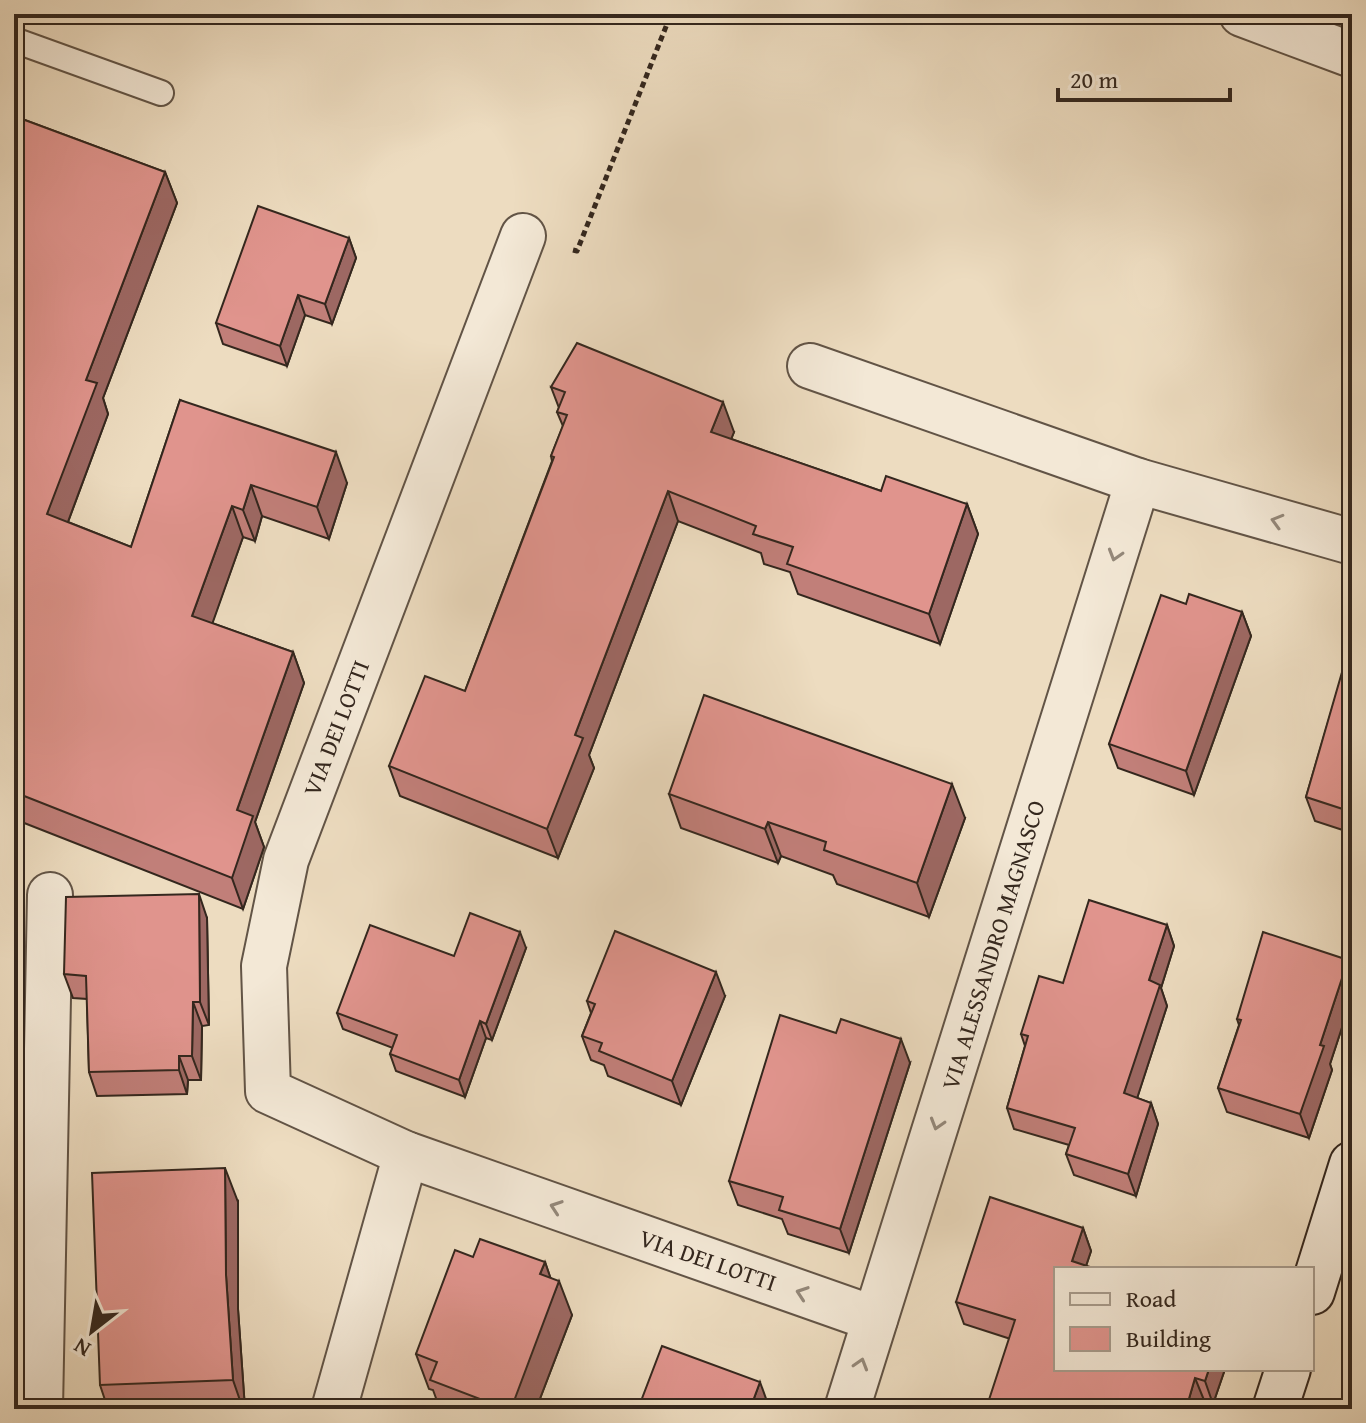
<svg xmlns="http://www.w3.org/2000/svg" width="1366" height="1423" font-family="'Gentium Book Plus',serif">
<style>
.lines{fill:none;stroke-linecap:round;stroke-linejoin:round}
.lane-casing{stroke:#625446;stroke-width:28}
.street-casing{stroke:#625446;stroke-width:48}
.secondary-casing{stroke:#34271e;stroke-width:48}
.path{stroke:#34271e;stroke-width:5;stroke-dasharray:6 4;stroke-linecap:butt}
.lane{stroke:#f3e8d6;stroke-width:24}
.street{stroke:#f3e8d6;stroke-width:44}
.secondary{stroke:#f3e8d6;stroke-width:44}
.wall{fill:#c17f79;stroke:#34271e;stroke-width:2}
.shaded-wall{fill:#9d6863;stroke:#34271e;stroke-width:2}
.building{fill:#e0948d;stroke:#34271e;stroke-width:2}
.oneway{stroke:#94887a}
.labels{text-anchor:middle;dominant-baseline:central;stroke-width:6;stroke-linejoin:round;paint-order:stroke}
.street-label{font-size:24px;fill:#34271e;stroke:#f3e8d6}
</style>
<rect width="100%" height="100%" fill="#eddcc0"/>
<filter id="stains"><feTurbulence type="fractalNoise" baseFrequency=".0025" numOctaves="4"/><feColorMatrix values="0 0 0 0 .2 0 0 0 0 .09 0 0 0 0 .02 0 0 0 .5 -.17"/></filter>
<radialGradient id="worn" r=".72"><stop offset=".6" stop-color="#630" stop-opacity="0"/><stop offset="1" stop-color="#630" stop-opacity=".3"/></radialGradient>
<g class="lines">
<!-- lane casing -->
<g class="lane-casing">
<polyline id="lane" points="14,40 161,93"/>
</g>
<!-- street casing -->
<g class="street-casing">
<g id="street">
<polyline points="1242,14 1352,55"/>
<polyline points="523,236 286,860 264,966 268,1091 406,1154 875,1319"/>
<polyline points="810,366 1138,481 1352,542"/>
<polyline points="40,1409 50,895"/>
<polyline points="334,1409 406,1154"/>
<polyline points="847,1409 1138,481"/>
</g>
</g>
<!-- secondary casing -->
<g class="secondary-casing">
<g id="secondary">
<polyline points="1312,1292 1352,1164"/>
<polyline points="1275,1409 1288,1369"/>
</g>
</g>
<!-- path -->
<polyline class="path" points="573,250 577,251 671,14"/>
<!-- lane -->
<use href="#lane" class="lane"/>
<!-- street -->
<use href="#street" class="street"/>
<!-- secondary -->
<use href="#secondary" class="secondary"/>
</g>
<!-- wall -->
<g class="wall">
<polygon points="14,116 165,172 177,203 103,398 108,414 68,522 131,547 180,400 347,483 329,539 262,516 255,541 243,537 212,623 293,652 304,683 255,822 264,847 243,909 14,819"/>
<polygon points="349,238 356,258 332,324 305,315 287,366 223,344 216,323"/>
<polygon points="551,387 734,432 731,439 881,491 967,504 978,534 940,644 798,594 790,572 764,564 761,553 678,521 589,755 594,768 558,858 400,796 389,766 465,691 552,461 551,456 563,426 557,412 559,408"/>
<polygon points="1186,604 1242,612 1251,636 1194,795 1118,768 1109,744"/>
<polygon points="1352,641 1352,833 1315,821 1306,797"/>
<polygon points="669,794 965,818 929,917 837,884 833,875 781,856 778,863 681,828"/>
<polygon points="14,893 24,922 23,995 14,995"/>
<polygon points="207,918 209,1025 202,1026 201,1080 188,1080 187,1094 97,1096 89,1072 87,999 73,998 64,974"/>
<polygon points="1167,925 1174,946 1161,988 1167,1006 1137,1098 1151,1103 1158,1124 1136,1196 1074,1175 1066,1154 1069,1145 1014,1129 1007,1108 1025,1046 1021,1034 1063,983"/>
<polygon points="526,948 492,1040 486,1038 465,1097 396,1071 390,1054 393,1048 343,1029 337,1013 454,956"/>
<polygon points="1352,972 1352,997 1330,1064 1332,1070 1309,1138 1227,1112 1218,1088 1239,1025 1237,1019"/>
<polygon points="725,996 681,1105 608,1076 604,1065 591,1060 582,1036 591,1013 587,1001"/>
<polygon points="910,1063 849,1253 788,1234 782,1219 738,1205 729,1181"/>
<polygon points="238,1202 238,1309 245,1409 108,1409 100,1385"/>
<polygon points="1083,1228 1091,1251 1086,1266 1225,1369 1213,1404 964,1324 956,1302"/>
<polygon points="473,1257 545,1262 550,1277 572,1315 536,1409 440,1409 433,1390 429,1389 416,1354"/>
</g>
<!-- shaded-wall -->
<g class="shaded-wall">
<polygon points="165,172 177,203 103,398 108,414 59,546 47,514 86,380"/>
<polygon points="349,238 356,258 332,324 325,304"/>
<polygon points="298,295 305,315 287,366 280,346"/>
<polygon points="723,402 734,432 722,462 711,432"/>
<polygon points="336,452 347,483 329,539 317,507"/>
<polygon points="251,485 262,516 255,541 243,510"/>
<polygon points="668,491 678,521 589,755 594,768 558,858 547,829 575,735"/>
<polygon points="967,504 978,534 940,644 929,614"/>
<polygon points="232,506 243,537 204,647 192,616"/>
<polygon points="1242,612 1251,636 1194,795 1186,771"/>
<polygon points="293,652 304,683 255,822 264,847 243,909 232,878 237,810"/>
<polygon points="952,784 965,818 929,917 917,883"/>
<polygon points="768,822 781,856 778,863 765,829"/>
<polygon points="14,893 24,922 23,995 14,970"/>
<polygon points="199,894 207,918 209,1025 200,1002"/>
<polygon points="1167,925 1174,946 1161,988 1167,1006 1132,1114 1124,1093 1149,980"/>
<polygon points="520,932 526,948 492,1040 486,1024"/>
<polygon points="1348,960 1352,972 1352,997 1330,1064 1332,1070 1309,1138 1300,1114 1320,1045"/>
<polygon points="716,972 725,996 681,1105 672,1081"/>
<polygon points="193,1002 202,1026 201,1080 192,1056"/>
<polygon points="480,1021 486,1038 465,1097 459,1080"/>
<polygon points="901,1039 910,1063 849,1253 840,1229"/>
<polygon points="179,1056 188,1080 187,1094 179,1070"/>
<polygon points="1151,1103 1158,1124 1136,1196 1128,1174"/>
<polygon points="225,1168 238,1202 238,1309 245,1409 243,1409 233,1380 226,1275"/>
<polygon points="1083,1228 1091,1251 1085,1269 1072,1261"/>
<polygon points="545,1262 555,1291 559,1281 572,1315 536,1409 511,1409 540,1274"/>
<polygon points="1209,1369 1225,1369 1213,1404 1205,1381"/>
<polygon points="1195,1378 1204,1400 1201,1409 1186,1409"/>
<polygon points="760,1382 769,1407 768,1409 750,1409"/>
</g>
<!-- building -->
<g class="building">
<polygon points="14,116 165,172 86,380 97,383 47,514 131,547 180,400 336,452 317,507 251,485 243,510 232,506 192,616 293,652 237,810 253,816 232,878 14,792"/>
<polygon points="258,206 349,238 325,304 298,295 280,346 216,323"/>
<polygon points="577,343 723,402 711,432 881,491 886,476 967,504 929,614 787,564 793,547 753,534 756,526 668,491 575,735 583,738 547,829 389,766 425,676 465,691 554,457 551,456 567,415 557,412 565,392 551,387"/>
<polygon points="1189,594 1242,612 1186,771 1109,744 1161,595 1186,604"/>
<polygon points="1351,641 1352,641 1352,812 1306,797"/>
<polygon points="704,695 952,784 917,883 824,850 826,842 768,822 765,829 669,794"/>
<polygon points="199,894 200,1002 193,1002 192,1056 179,1056 179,1070 89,1072 86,976 64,974 66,897"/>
<polygon points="1089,900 1167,925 1149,980 1160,985 1124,1093 1151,1103 1128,1174 1066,1154 1075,1128 1007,1108 1028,1036 1021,1034 1039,976 1063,983"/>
<polygon points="470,913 520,932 486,1024 480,1021 459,1080 390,1054 397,1035 337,1013 370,925 454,956"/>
<polygon points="615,931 716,972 672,1081 599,1051 602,1043 582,1036 595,1004 587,1001"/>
<polygon points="1263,932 1348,960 1320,1045 1324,1046 1300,1114 1218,1088 1241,1020 1237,1019"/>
<polygon points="780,1015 836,1033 841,1019 901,1039 840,1229 779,1210 783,1197 729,1181"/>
<polygon points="225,1168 226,1275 233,1380 100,1385 92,1173"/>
<polygon points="990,1197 1083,1228 1072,1261 1096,1269 1056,1269 1056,1369 1209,1369 1205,1381 1195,1378 1186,1409 986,1409 1015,1320 956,1302"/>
<polygon points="480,1239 545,1262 540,1274 559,1281 511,1409 506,1409 430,1380 437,1362 416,1354 455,1250 473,1257"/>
<polygon points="662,1346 760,1382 750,1409 638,1409"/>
</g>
<!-- one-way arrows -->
<defs><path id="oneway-chevron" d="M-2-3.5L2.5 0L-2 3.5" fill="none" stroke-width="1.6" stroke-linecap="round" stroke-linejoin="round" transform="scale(2)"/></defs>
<g class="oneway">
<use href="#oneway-chevron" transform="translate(1277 521) rotate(-164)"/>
<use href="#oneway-chevron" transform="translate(1115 555) rotate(107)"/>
<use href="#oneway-chevron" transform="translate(937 1124) rotate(107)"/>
<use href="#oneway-chevron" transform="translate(556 1207) rotate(-161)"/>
<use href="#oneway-chevron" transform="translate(802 1293) rotate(-161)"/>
<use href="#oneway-chevron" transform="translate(861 1364) rotate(-73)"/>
</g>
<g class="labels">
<!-- street labels -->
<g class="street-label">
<text transform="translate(336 728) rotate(-69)">VIA DEI LOTTI</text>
<text transform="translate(993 945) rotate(-73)">VIA ALESSANDRO MAGNASCO</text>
<text transform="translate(708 1260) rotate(19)">VIA DEI LOTTI</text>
</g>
</g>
<!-- margin -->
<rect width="1366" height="1423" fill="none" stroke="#eddcc0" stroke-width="48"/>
<rect x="16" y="16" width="1334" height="1391" fill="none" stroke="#34271e" stroke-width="4"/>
<rect x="24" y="24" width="1318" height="1375" fill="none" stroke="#34271e" stroke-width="2"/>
<!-- legend -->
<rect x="1054" y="1267" width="260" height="104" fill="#f3e8d6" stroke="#a79b8c" stroke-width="2"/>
<rect x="1070" y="1293" width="40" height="12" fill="#f3e8d6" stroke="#a79b8c" stroke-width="2"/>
<text x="1126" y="1307" font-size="24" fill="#34271e">Road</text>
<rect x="1070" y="1327" width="40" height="24" fill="#e0948d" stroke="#a79b8c" stroke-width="2"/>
<text x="1126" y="1347" font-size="24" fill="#34271e">Building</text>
<!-- north arrow -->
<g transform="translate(92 1331) rotate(211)" stroke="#f3e8d6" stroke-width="6" paint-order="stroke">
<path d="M0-6L14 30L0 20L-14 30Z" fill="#34271e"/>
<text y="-12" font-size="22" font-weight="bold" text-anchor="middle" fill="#34271e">N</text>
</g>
<!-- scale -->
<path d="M1058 88v12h172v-12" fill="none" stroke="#34271e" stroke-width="4"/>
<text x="1070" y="88" font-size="24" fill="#34271e" stroke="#f3e8d6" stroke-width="6" paint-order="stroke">20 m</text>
<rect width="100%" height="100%" filter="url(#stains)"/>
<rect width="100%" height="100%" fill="url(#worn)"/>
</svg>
